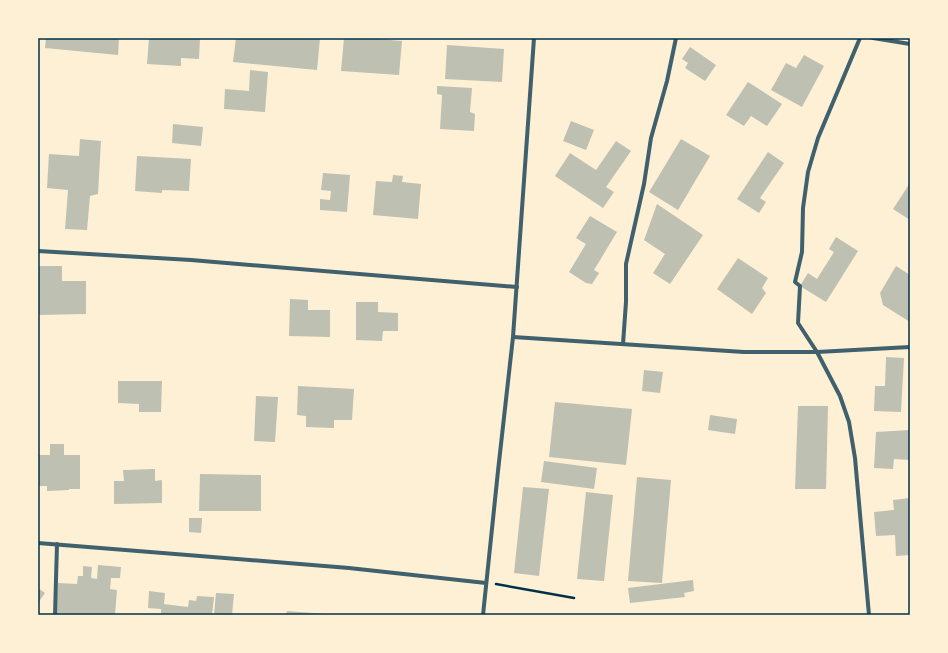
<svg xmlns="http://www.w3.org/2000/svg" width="948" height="653" font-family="'Alegreya Sans',sans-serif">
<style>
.building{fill:#bec0b2}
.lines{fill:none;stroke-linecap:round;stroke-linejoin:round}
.path{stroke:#003049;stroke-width:2.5}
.minor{stroke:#3f606c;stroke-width:4}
.neatline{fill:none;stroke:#003049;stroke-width:1.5}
</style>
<rect width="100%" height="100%" fill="#fdf0d5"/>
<!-- building -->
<g class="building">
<polygon points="46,38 119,38 118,55 45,48"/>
<polygon points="149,38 200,38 199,59 181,58 181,66 147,64"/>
<polygon points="236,38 320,38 317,70 233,62"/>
<polygon points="344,38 366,38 402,41 399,75 341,71"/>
<polygon points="447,45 504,49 502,82 445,79"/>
<polygon points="690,47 716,65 705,81 685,68 688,63 682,59"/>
<polygon points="804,55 824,66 802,107 771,90 786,63 796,68"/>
<polygon points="250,70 268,72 265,112 224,109 225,89 249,91"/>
<polygon points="748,82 782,104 767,126 751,116 744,126 726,115"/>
<polygon points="437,86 472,88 470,112 475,114 474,131 440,129 442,95 437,94"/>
<polygon points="571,121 594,130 586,150 563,141"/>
<polygon points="173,124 203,127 201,146 172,143"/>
<polygon points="80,139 101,141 98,194 90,196 87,230 65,229 68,190 47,188 49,154 79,156"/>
<polygon points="681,139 710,156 678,210 649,192"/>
<polygon points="616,141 631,151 606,187 614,192 603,208 555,176 570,153 596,170"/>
<polygon points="768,152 784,163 760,198 766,202 759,213 737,199"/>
<polygon points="137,156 191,159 189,191 162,190 162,193 135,191"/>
<polygon points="323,173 350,175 347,212 320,210 320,199 330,200 331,191 321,190"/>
<polygon points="393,175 403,176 402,182 421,184 418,219 373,215 376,181 392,182"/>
<polygon points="910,183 910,220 893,209"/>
<polygon points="657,204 703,235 670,284 653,273 665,254 644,240"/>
<polygon points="590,216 617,232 594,270 599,273 592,284 586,283 569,272 586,244 576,238"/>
<polygon points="836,237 858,251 826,302 800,286 808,273 817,279 834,252 829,249"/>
<polygon points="738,258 768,278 762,288 766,293 752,314 717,289"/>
<polygon points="38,266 62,266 62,281 86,281 86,314 38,315"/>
<polygon points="896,266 910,275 910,322 883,305 880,293"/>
<polygon points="290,299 308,300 308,310 330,310 330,337 289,336"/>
<polygon points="356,302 378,302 378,312 398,313 398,331 383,331 382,341 356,340"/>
<polygon points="886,357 904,358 901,412 874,411 875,386 885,386"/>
<polygon points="644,370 663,372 660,393 642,391"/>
<polygon points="118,381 162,381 161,412 139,412 139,404 118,403"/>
<polygon points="298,386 354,389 352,420 334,420 334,428 306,427 306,416 297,415"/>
<polygon points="256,396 278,397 275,442 254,441"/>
<polygon points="555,402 632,409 626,465 549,457"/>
<polygon points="798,406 828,406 826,489 795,489"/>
<polygon points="710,415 737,419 735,434 708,430"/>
<polygon points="910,430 910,460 894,459 893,469 874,468 876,432"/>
<polygon points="50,444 64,444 64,455 80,455 80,489 69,489 69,490 47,491 47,486 38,486 38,455 50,455"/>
<polygon points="544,461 597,468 594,489 541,482"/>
<polygon points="155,469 155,481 162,480 162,503 114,504 114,481 124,481 123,470"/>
<polygon points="200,474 261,475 261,511 199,511"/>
<polygon points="637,477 671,480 662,583 628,581"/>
<polygon points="523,487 549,489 539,576 514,573"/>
<polygon points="586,492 613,495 604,581 577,579"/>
<polygon points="910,498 910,555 896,556 895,535 876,536 874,512 894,510 893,500"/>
<polygon points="189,518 202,518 201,533 189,532"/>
<polygon points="98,565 121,567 120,578 111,578 110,589 117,590 115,615 56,615 58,583 77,584 78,576 83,576 83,566 92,567 91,578 97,579"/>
<polygon points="693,580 694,591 684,593 685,597 630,603 628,588"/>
<polygon points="38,588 45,593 38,603"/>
<polygon points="149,591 165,593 164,604 188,607 189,600 196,601 197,596 214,597 212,615 161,615 161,609 148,608"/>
<polygon points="216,593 234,594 232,615 214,615"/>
<polygon points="287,611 325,614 325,615 286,615"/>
</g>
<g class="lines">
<!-- path -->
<polyline class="path" points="496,584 574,598"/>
<!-- minor -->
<g class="minor">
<polyline points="860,38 818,138 808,172 803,208 802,252 795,282 800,286 798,323 817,352 840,396 849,422 855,458 869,615"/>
<polyline points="873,38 910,44"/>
<polyline points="38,251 191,260 517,287"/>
<polyline points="513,337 744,352 817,352 910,347"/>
<polyline points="623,344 626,302 626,264 644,184 651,138 667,81 676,38"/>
<polyline points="38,543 349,568 486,583"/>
<polyline points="55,615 57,544"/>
<polyline points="483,615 498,471 513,337 534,38"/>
</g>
</g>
<!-- border -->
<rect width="948" height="653" fill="none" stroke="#fdf0d5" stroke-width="78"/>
<rect x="39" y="39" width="870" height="575" class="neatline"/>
</svg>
